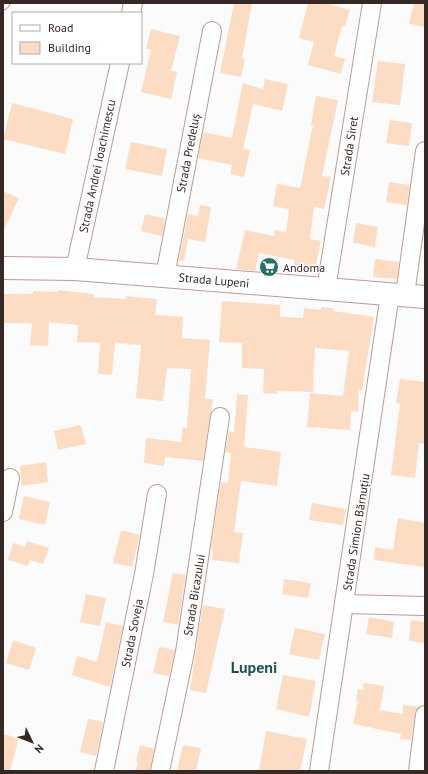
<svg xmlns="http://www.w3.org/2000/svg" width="428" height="774" font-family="'PT Sans',sans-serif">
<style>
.building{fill:#fddcc4}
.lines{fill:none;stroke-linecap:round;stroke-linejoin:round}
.service-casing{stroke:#bf9a93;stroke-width:11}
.minor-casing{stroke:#bf9a93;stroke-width:20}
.tertiary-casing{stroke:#bf9a93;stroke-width:24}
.service{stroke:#fff;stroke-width:9}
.minor{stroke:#fff;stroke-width:18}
.tertiary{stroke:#fff;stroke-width:22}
.labels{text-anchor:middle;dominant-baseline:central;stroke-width:3;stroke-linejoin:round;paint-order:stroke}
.street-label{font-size:12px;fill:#362825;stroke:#fff}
.poi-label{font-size:12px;fill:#362825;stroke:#fff;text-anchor:start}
.district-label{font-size:16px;font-weight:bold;fill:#1d544b;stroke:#fff}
</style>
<rect width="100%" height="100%" fill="#fbfbfb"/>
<!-- building -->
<g class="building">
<polygon points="234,3 252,3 242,58 245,59 241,77 220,73"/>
<polygon points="308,3 326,3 350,10 345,26 342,26 334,56 345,59 341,74 308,65 314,42 299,38"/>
<polygon points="414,3 425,3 425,27 409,24"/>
<polygon points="151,29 180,36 171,71 177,72 171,99 141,92 151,50 146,49"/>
<polygon points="378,61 405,64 400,105 372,102"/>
<polygon points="265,79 288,84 282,111 253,104 243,149 250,150 244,177 230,174 232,165 198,158 203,132 232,138 243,83 263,89"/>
<polygon points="316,96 338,100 322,176 331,177 324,209 314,207 310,239 321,241 314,274 293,270 295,260 259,253 255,271 236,269 245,230 274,236 275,230 286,232 289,209 273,206 277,184 300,188 313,125 311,125"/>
<polygon points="12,103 73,119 65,154 3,139"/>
<polygon points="390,120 412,123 409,146 386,143"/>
<polygon points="131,142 167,149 162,176 125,169"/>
<polygon points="389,182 410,185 407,205 386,202"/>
<polygon points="3,191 19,198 3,232"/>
<polygon points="200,205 211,207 205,242 188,239 184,261 179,260 188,214 198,216"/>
<polygon points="145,214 165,218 162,236 141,231"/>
<polygon points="356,223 378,227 375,247 353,243"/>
<polygon points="375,259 399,262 397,279 373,277"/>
<polygon points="58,290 94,294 94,297 126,299 126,296 157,299 155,315 183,317 182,338 210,340 205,399 213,399 203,461 165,457 164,466 144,463 146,438 181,442 183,427 187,428 191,369 167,368 163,401 136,398 141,345 115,343 112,375 98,374 100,343 77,342 78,325 49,322 48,346 30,345 32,323 3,323 3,294 33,294 33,291 57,292"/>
<polygon points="222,301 280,305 280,317 303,318 304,308 321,310 321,307 334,308 333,311 374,317 362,391 359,390 358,412 351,411 350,430 307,427 310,393 343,396 349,351 315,348 313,392 277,391 277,394 263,393 264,369 242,368 242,343 219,342"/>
<polygon points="400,379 425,382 425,444 419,443 415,478 391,475 400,404 396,403"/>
<polygon points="237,394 248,395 244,447 281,452 277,486 241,481 234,532 243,533 239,563 212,560 213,548 211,548 221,482 228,483 231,453 225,452 229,431 234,432"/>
<polygon points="81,425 86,444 58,450 54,431"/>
<polygon points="46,462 48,482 22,486 20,466"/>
<polygon points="24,496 50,502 45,525 19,519"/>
<polygon points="312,503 346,509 343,525 309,520"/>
<polygon points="398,518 425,523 425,567 374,560 375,547 393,550"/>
<polygon points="121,530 140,535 132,567 113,563"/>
<polygon points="27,541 49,548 43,564 30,560 28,566 8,560 13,543 25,547"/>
<polygon points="173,573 186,575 178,625 163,622"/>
<polygon points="284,579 311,583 308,598 282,594"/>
<polygon points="86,594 106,598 100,626 80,622"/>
<polygon points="203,605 225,609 206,693 190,690"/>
<polygon points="369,617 394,622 392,638 366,634"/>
<polygon points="411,620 425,622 425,643 409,641"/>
<polygon points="106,622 123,626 110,687 72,675 77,656 97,662"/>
<polygon points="295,628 325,634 319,660 289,654"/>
<polygon points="13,640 36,648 29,670 6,663"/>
<polygon points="159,647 175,650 169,676 153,673"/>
<polygon points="283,675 316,681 309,717 276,709"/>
<polygon points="364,683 384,686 380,710 403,714 403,705 419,707 415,714 411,740 400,739 401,734 353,724 358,701 356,701 358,689 363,690"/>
<polygon points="88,719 103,722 96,756 80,752"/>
<polygon points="266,731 307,739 300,771 259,771"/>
<polygon points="3,734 19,738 10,771 3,771"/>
<polygon points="140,745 154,749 150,771 136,771 138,762 136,762"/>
<polygon points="183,745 201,748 196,771 177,771"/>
</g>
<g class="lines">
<!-- service casing -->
<g class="service-casing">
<polyline id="service" points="3,5 5,3"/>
</g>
<!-- minor casing -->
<g class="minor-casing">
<g id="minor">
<polyline points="131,13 133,3"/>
<polyline points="75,269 120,63"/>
<polyline points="165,276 212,31"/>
<polyline points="326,289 372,3"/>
<polyline points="405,295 425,151"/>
<polyline points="3,512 10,478"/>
<polyline points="345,604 425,606"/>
<polyline points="104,771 144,574 157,494"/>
<polyline points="160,771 185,652 220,417"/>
<polyline points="319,771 390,294"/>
<polyline points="418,771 425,715"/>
</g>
</g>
<!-- tertiary casing -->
<g class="tertiary-casing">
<polyline id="tertiary" points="3,268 75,269 425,297"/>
</g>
<!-- service -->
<use href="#service" class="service"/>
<!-- minor -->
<use href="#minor" class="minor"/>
<!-- tertiary -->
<use href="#tertiary" class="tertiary"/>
</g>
<!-- icons -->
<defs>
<g id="supermarket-disc" transform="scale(1)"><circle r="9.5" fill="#296e62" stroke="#fff"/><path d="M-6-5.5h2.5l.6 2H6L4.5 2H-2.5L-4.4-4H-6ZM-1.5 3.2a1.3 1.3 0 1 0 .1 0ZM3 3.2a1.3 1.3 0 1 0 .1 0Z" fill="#fff"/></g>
</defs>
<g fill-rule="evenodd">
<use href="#supermarket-disc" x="269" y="267"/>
</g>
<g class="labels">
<!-- street labels -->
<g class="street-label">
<text transform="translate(349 146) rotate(-81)">Strada Siret</text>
<text transform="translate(188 153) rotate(-79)">Strada Predeluș</text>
<text transform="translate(97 166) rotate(-78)">Strada Andrei Ioachimescu</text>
<text transform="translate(214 280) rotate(5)">Strada Lupeni</text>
<text transform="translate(356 532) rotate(-81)">Strada Simion Bărnuțiu</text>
<text transform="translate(194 595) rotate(-81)">Strada Bicazului</text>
<text transform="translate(132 633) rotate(-79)">Strada Soveja</text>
</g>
<!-- poi labels -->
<g class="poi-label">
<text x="283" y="267">Andoma</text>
</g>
<!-- district labels -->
<g class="district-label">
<text x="254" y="667">Lupeni</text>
</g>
</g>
<!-- border -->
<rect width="428" height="774" fill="none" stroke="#362825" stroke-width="8"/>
<!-- legend -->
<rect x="12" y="12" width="130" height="52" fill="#ffffff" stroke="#afa9a8"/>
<rect x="20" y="25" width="20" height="6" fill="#ffffff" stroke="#afa9a8"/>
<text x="48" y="32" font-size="12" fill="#362825">Road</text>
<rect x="20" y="42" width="20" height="12" fill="#fddcc4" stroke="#afa9a8"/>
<text x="48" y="52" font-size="12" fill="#362825">Building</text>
<!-- north arrow -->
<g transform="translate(32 742) rotate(133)" stroke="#ffffff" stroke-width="3" paint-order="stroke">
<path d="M0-3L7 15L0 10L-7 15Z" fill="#362825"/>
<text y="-6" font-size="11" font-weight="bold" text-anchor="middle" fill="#362825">N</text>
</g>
</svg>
